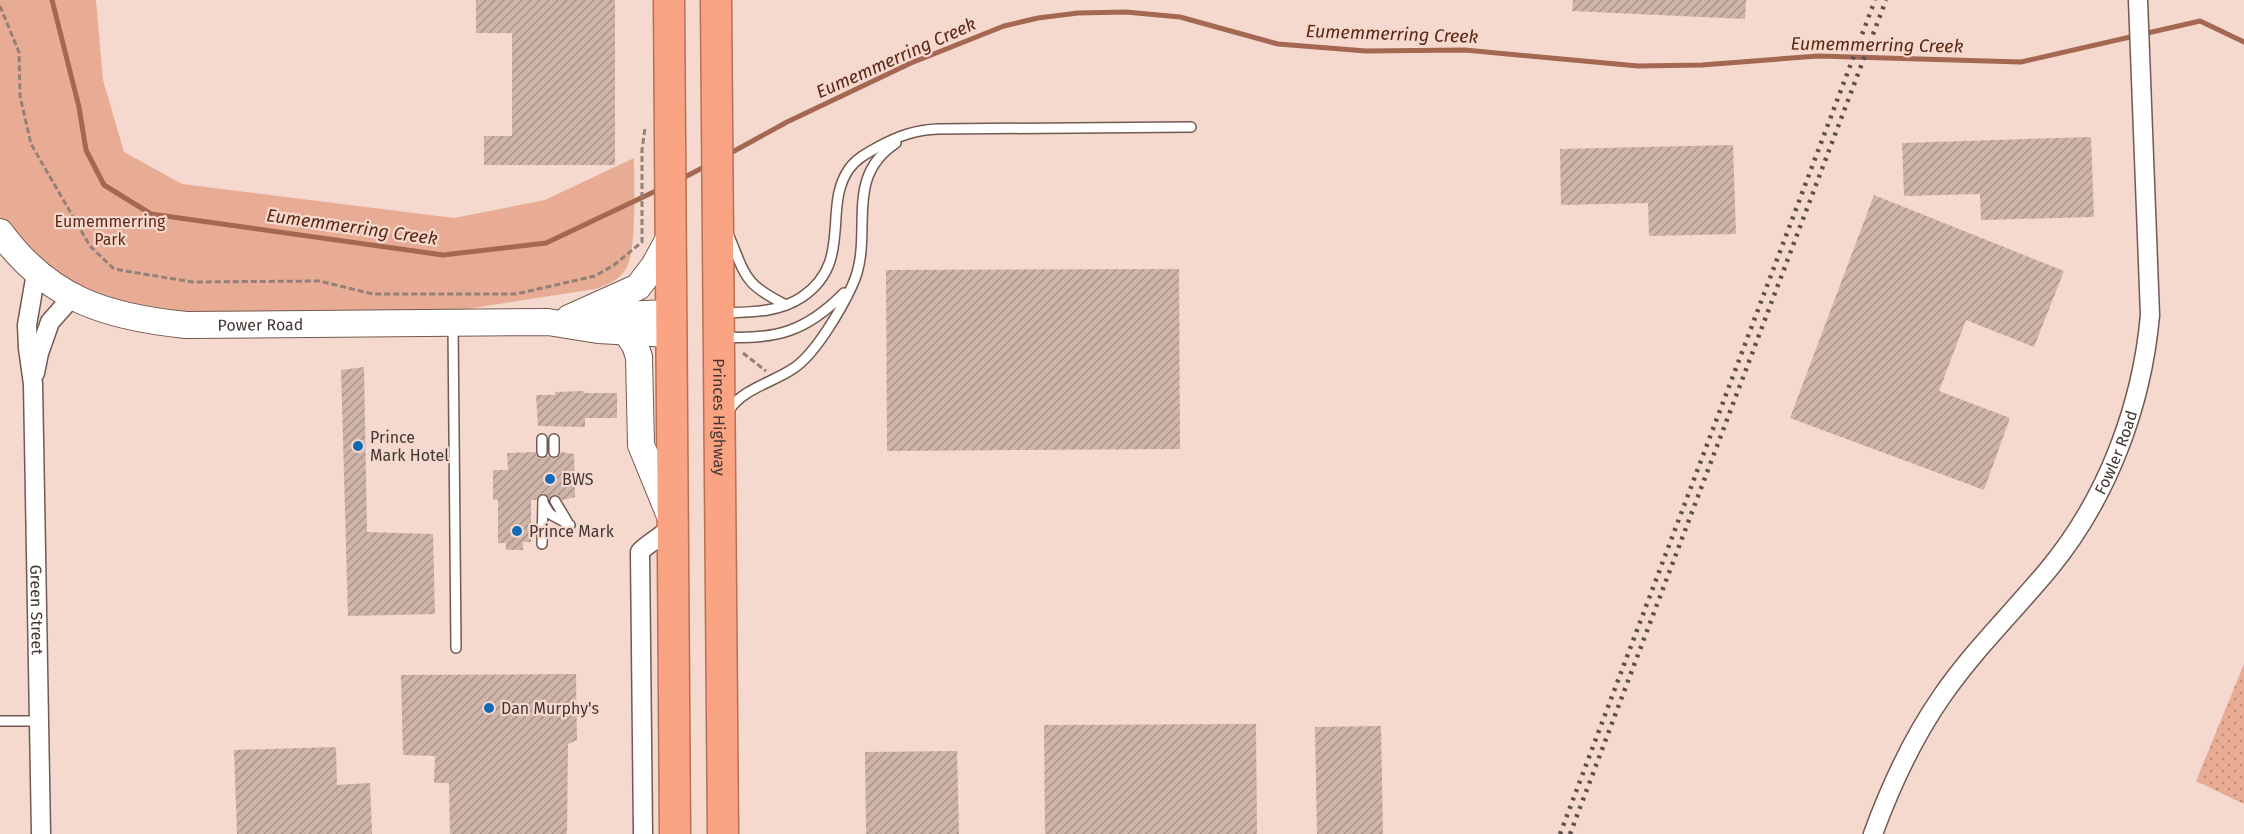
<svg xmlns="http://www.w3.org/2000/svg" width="2244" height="834" font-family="'Fira Sans',sans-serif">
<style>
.grass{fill:url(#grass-dots)}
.park{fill:#e8ac95}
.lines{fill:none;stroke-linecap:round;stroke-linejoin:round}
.stream{stroke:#a46852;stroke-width:5}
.building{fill:url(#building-hatch)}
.service-casing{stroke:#725a51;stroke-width:12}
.minor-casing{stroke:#725a51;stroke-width:21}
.secondary-casing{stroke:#725a51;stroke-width:28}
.trunk-casing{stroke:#b87054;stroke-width:33}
.path{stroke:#938079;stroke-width:3;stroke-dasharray:6 3;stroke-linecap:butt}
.service{stroke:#fff;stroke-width:9}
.minor{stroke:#fff;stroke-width:18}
.secondary{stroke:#fff;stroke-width:26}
.trunk{stroke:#faa484;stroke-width:30}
.rail{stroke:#5d504a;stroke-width:4.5;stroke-dasharray:3 6;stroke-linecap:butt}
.poi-dot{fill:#126ab7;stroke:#f5d9ce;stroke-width:2}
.labels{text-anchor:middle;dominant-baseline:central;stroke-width:4.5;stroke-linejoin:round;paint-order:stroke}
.park-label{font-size:16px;fill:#5e2913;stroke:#f5d9ce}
.street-label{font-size:16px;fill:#423733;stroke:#f5d9ce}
.poi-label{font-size:16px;fill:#423733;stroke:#f5d9ce;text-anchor:start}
.water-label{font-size:18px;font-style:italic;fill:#5c2712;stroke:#f5d9ce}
</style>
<defs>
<pattern id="grass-dots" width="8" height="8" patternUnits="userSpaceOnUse" patternTransform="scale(1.5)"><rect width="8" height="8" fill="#e8ac95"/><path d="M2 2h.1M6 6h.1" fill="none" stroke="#be8d7a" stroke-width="1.8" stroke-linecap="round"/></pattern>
<pattern id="building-hatch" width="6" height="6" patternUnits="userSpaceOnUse" patternTransform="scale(1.5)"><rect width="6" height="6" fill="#cfb4aa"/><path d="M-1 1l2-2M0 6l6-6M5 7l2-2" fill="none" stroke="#aa938b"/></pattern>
</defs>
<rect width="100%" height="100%" fill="#f5d9ce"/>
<!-- grass -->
<polygon class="grass" points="2244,664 2244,804 2196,781"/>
<!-- park -->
<path class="park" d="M0,0H96L103,80L124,152L182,184L454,218L545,200L634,158C634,182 637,251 626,269C619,280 607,285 595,289L384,322L108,312L0,232Z"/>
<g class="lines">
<!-- stream -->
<g class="stream">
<polyline points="52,0 79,107 86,150 104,185 151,214 443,255 546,243 660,189"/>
<polyline points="727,155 787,122 911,63 1004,26 1038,18 1078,13 1126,12 1180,17 1278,44 1366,51 1465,50 1638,66 1702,65 1818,56 2021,62 2200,21 2244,42"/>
<polyline points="679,180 708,165"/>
</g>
</g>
<!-- building -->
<g class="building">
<polygon points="476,0 615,0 615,165 484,165 484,136 512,136 512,33 476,33"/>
<polygon points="1573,0 1746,0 1745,19 1572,11"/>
<polygon points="2091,137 2094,217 1981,220 1980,194 1904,196 1902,143"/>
<polygon points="1733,145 1736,234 1649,236 1648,203 1561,205 1560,149"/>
<polygon points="1874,195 2064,271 2034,347 1966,320 1939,391 2010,418 1984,490 1790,418"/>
<polygon points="1179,269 1180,449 887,451 886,270"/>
<polygon points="364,367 367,532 433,534 435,614 348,616 341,370"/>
<polygon points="585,391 584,393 617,393 617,418 585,418 585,427 538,426 536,395 555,395 555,392"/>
<polygon points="535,452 541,459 548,455 551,458 557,458 561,452 574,454 575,497 562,500 558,495 552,495 549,498 543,493 538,496 536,500 531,500 531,542 523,542 523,550 506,550 506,543 498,543 498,500 493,500 493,470 508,470 507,453"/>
<polygon points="576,674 577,740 568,744 567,834 450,834 449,783 434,783 435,756 403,755 401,675"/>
<polygon points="1256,724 1257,834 1045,834 1044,725"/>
<polygon points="1381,726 1383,834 1317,834 1315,727"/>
<polygon points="336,747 337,785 370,783 372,834 237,834 234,750"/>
<polygon points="957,751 959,834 866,834 865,752"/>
</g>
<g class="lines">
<!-- service casing -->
<g class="service-casing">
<g id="service">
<path d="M729,236C746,277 744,284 786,305"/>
<path d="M722,313C750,312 778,313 802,297C854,262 822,207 849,169C856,159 867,153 878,147C898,136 915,130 938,129L1191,127"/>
<polyline points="453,324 456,648"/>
<path d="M722,337C775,340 806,332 844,293"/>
<path d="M729,410C744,388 772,383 794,368C815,354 841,310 852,286C876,236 841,179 896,143"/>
<polyline points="542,439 542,452"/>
<polyline points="554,439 554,452"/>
<polyline points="555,501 567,521"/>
<polyline points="543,503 550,514 570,525"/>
<polyline points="542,544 543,500"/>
<polyline points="0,721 39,721"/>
</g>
</g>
<!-- minor casing -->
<g class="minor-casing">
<g id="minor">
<path id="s1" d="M36,273L27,325L28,348L33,384L41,834"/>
<polyline points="35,373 39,353 50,322 73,296"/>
<path d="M643,834L640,552C646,544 664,536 673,525"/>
<path id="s2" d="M1873,834C1891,785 1912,739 1942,696C1973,651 2013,612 2048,570C2107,499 2142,406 2150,315L2138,0"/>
</g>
</g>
<!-- secondary casing -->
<g class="secondary-casing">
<g id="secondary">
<path id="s3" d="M0,232C49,299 106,317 186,325L548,322L598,330L672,334"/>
<polyline points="588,316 672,313"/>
<polyline points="569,318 638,287 654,266 671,235"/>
<polyline points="627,333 635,345 639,357 641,445 670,516"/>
</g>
</g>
<!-- trunk casing -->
<g class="trunk-casing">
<g id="trunk">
<polyline points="669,0 675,834"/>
<path id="s4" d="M716,0L723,834"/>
</g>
</g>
<!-- path -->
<g class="path">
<polyline points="0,6 19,52 20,96 31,144 90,246 114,269 192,282 319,281 373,294 516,294 595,276 614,265 642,242 642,150 645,128"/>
<polyline points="743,353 766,371"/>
</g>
<!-- service -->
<use href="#service" class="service"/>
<!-- minor -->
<use href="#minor" class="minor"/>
<!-- secondary -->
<use href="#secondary" class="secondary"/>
<!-- trunk -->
<use href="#trunk" class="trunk"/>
<!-- rail -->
<g class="rail">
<polyline points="1560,834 1875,0"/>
<polyline points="1570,834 1886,0"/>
</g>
</g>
<!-- markers -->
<g class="poi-dot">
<circle cx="358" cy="446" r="6"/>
<circle cx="550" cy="479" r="6"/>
<circle cx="517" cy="531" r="6"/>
<circle cx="489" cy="708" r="6"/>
</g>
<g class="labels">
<!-- park labels -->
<g class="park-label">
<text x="110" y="221">Eumemmerring<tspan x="110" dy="18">Park</tspan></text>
</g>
<!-- street labels -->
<g class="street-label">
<text stroke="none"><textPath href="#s3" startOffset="290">Power Road</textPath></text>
<text stroke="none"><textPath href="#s4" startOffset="417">Princes Highway</textPath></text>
<text stroke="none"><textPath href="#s2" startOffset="456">Fowler Road</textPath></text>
<text stroke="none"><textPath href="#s1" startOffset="338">Green Street</textPath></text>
</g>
<!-- poi labels -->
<g class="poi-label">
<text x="370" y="437">Prince<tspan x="370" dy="18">Mark Hotel</tspan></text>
<text x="562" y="479">BWS</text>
<text x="529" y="531">Prince Mark</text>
<text x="501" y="708">Dan Murphy's</text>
</g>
<!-- water labels -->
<g class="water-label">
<text transform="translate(1392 34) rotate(2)">Eumemmerring Creek</text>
<text transform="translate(1877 45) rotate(1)">Eumemmerring Creek</text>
<text transform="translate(896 58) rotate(-24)">Eumemmerring Creek</text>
<text transform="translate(352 227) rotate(8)">Eumemmerring Creek</text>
</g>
</g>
</svg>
